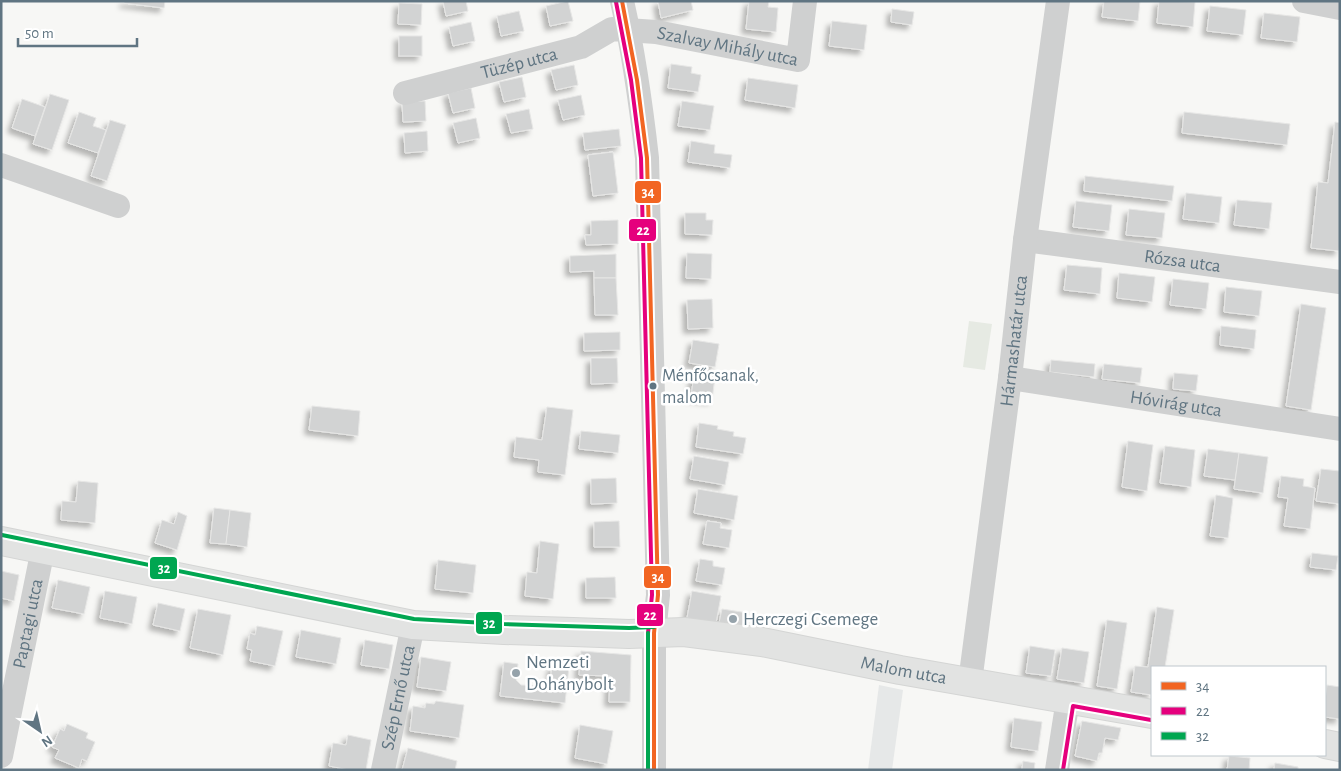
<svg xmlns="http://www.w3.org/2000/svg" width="1341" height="771" font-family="'Alegreya Sans',sans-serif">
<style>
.built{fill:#e6e8e8}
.green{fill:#e6eae3}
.building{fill:#d2d3d3;stroke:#e6e6e5;filter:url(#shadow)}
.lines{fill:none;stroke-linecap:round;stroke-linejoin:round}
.major-casing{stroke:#d4d5d4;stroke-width:30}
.minor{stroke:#cfd0d0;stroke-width:24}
.major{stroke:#e2e3e2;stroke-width:28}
.bus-1-casing{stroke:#fff;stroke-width:8}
.bus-2-casing{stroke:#fff;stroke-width:8}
.bus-3-casing{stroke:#fff;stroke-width:8}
.bus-1{stroke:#f26522;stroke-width:4}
.bus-2{stroke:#e5007d;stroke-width:4}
.bus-3{stroke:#00a651;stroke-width:4}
.bus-dot{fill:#607582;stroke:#fff;stroke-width:2}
.poi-dot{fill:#95a2aa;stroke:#fff;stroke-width:2}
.labels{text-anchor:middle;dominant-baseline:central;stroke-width:5;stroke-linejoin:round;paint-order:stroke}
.bus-label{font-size:18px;fill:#607582;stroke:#fff;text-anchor:start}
.street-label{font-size:19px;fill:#607582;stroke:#fff}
.poi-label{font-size:19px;fill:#607582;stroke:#fff;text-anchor:start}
.line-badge{stroke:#fff;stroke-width:2}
.badge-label{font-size:14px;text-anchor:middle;font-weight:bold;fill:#fff}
</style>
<defs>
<filter id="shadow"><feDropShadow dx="-4.5" dy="4.5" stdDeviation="2.5" flood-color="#0004"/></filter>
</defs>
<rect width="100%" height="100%" fill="#f7f7f5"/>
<!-- built -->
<polygon class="built" points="879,685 903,690 892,770 868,770"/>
<!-- green -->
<polygon class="green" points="969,321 992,324 985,370 963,367"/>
<!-- building -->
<g class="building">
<polygon points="124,1 165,1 164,8 124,3"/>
<polygon points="443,1 466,1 468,11 446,16"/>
<polygon points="568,1 573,21 550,26 546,6"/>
<polygon points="658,1 691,1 693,10 661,18"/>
<polygon points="749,1 769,1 768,7 778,8 776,32 746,29"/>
<polygon points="1104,1 1140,1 1138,21 1102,17"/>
<polygon points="1159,1 1195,2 1193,27 1157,23"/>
<polygon points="399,3 422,4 421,25 398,24"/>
<polygon points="1210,6 1246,10 1243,35 1207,31"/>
<polygon points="892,9 914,12 912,25 891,22"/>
<polygon points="519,11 524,31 501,36 497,16"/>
<polygon points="1264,13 1300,17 1297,42 1261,38"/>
<polygon points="832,21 867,25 864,50 829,46"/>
<polygon points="471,22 475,41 453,46 449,27"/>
<rect x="399" y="36" width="23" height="20"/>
<polygon points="671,64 692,67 691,73 701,75 698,92 668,88"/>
<polygon points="574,65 578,85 556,90 551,70"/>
<polygon points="522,77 526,97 504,102 499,82"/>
<polygon points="748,78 798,85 795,108 745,100"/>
<polygon points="471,88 475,108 453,113 448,93"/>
<polygon points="50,94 69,100 52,150 33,144"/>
<polygon points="581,95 585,115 563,120 558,100"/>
<polygon points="22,99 45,107 35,136 12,128"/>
<polygon points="425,101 426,121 403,122 402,102"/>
<polygon points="682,101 714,106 710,130 678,126"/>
<polygon points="529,109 533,129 511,133 506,114"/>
<polygon points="79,112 96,118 93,126 106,130 98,153 68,143"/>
<polygon points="1184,112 1290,124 1287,145 1182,133"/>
<polygon points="476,118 480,138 458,143 453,123"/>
<polygon points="110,120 126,125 107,181 91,176"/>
<polygon points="1335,122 1340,123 1340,240 1339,251 1311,248 1318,182 1328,183"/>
<polygon points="619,129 621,146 585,150 583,133"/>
<polygon points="427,131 428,151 405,153 404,133"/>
<polygon points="691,141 715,145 714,153 732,155 730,168 688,162"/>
<polygon points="613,152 618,193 593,196 588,155"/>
<polygon points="1085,176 1174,186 1172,201 1084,191"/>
<polygon points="1186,193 1222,197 1219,223 1183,219"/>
<polygon points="1237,200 1272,203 1269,229 1234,225"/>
<polygon points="1076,201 1112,205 1109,231 1073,227"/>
<polygon points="1129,209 1165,213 1162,238 1126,235"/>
<polygon points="685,213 706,213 706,220 713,220 712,235 685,234"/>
<polygon points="618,220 618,244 586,245 585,235 591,235 591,221"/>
<polygon points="687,253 712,254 711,279 686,278"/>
<polygon points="616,254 616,278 594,278 594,271 570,272 570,256"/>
<polygon points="1067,265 1102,268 1100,294 1064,290"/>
<polygon points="1119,273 1155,277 1152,302 1117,298"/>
<polygon points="594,278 616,278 618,315 595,315"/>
<polygon points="1173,279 1209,283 1206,309 1170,305"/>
<polygon points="1226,287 1262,291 1259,316 1224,312"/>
<polygon points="712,299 713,328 688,329 687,300"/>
<polygon points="1301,304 1326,308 1311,410 1286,406"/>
<polygon points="1221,326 1256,330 1254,349 1220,345"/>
<polygon points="620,332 620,350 584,351 584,333"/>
<polygon points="693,340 719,344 715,367 689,363"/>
<polygon points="591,358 617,358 618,383 591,384"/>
<polygon points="1051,360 1095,364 1094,377 1050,372"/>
<polygon points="1104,364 1142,368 1140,383 1102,379"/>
<polygon points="1174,373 1198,375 1196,391 1173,389"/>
<polygon points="694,374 715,377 712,400 691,397"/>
<polygon points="312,406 360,411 358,436 309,430"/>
<polygon points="547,407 573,410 565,475 538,472 539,460 514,457 516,437 542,440"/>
<polygon points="699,423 718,426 717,429 734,432 733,436 746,438 743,454 696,447"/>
<polygon points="581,431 620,435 618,453 579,449"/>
<polygon points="1128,441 1153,445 1147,491 1122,487"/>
<polygon points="1165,446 1195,450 1191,487 1160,483"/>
<polygon points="1208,449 1239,453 1235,480 1204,476"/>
<polygon points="1239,453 1268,457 1263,493 1234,489"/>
<polygon points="694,456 729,462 725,485 690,479"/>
<polygon points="1321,469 1340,471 1340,504 1316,501"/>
<polygon points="1281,476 1304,479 1303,486 1315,488 1310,529 1284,526 1288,498 1278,497"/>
<polygon points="616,478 617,503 591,504 591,479"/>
<polygon points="78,481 98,483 95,523 61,520 62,501 76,502"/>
<polygon points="698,489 738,496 734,520 694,513"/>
<polygon points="1216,495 1233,498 1228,538 1210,536"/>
<polygon points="214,508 230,510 226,544 210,543"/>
<polygon points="230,510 251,513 247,547 226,544"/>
<polygon points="178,512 187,516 177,550 155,543 162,520 174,524"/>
<polygon points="619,521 620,547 594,547 594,522"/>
<polygon points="707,521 721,523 720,528 732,530 729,548 703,544"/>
<polygon points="540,541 559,544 553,599 525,596 527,572 537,573"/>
<polygon points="1312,553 1338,556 1336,570 1310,567"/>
<polygon points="700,559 713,561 713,566 725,568 722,585 696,581"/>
<polygon points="438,560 476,565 473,593 435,589"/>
<polygon points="1,571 19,575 14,601 1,598"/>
<polygon points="615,577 616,598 586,598 586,578"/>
<polygon points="58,580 90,587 84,614 52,608"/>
<polygon points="105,591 137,597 132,624 100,618"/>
<polygon points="692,591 721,596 716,623 687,618"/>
<polygon points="158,603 185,609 180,631 153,625"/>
<polygon points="1157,607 1174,610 1165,667 1152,667 1152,695 1131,692 1135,666 1148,667"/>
<polygon points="198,609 231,615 223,655 190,648"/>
<polygon points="722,609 748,613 745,628 719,623"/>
<polygon points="1107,620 1127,623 1117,689 1097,686"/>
<polygon points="257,626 283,631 275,666 250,661 252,650 247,649 250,633 255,635"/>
<polygon points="301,630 341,638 336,664 296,657"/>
<polygon points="365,640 393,645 389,669 361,665"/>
<polygon points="1030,646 1055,650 1051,676 1026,673"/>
<polygon points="1062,648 1089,652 1084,683 1057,679"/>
<polygon points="581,651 631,655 630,702 609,702 610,676 579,675"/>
<polygon points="421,657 451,662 446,691 417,687"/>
<polygon points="504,662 518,664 516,680 521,685 546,686 550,683 552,666 569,667 565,703 500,696"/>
<polygon points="1327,685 1340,687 1340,719 1325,717 1325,700"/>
<polygon points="436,701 464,705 459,738 410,731 413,706 425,708 426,703 434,704"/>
<polygon points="1014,718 1042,722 1038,751 1011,747"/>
<polygon points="1082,721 1121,728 1118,740 1105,738 1102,753 1099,753 1097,761 1075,756"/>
<polygon points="67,724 88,733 86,738 95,742 87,761 82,759 79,768 55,758 59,750 52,747 60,729 64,731"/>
<polygon points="580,725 613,731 607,764 575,758"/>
<polygon points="348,735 371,740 366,770 349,770 329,766 333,743 346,745"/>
<polygon points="408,748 457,761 455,770 402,770"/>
<polygon points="1229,756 1250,758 1249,770 1227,770"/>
<polygon points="1023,761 1035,763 1034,770 1022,770"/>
<polygon points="1275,763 1298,767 1298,770 1274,770"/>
</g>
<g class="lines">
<!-- major casing -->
<g class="major-casing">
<g id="major">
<path id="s7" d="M1,541L413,625L504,630L573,632L629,634L684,632L762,642L900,670L1152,714"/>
<polyline points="1325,744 1340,747"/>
</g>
</g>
<!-- minor -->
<g class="minor">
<path d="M622,1C634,54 641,105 647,158L658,595L654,633V770"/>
<polyline points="1304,1 1340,8"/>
<path id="s1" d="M405,93L581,47L612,29L656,32L798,60L805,1"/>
<polyline points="1,165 118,206"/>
<path id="s2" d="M1025,240L1340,282"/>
<path id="s3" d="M1010,378L1340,429"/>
<path id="s4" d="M970,682L1010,378L1025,240L1058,1"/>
<path id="s5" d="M1,756L43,549"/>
<path id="s6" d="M383,770L413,625"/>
<polyline points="1057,770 1068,699"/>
</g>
<!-- major -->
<use href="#major" class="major"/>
<!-- bus-1 casing -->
<g class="bus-1-casing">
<polyline id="bus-1" points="622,1 637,80 647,158 658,595 654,633 654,770"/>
</g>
<!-- bus-2 casing -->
<g class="bus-2-casing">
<g id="bus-2">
<polyline points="616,2 631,80 641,158 652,595 648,633 648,770"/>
<polyline points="1063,770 1073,706 1151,720"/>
</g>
</g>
<!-- bus-3 casing -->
<g class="bus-3-casing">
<g id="bus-3">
<polyline points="2,535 414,619 504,624 629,628 654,627"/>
<polyline points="648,633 648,770"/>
</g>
</g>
<!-- bus-1 -->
<use href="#bus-1" class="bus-1"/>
<!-- bus-2 -->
<use href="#bus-2" class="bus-2"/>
<!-- bus-3 -->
<use href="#bus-3" class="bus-3"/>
</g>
<!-- markers -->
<circle class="bus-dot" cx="653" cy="386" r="4.5"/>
<g class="poi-dot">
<circle cx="733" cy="619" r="5"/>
<circle cx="516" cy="673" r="5"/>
</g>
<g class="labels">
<!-- bus labels -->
<g class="bus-label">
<text x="662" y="376">Ménfőcsanak,<tspan x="662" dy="22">malom</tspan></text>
</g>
<!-- street labels -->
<g class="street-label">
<text stroke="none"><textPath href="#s1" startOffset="335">Szalvay Mihály utca</textPath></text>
<text stroke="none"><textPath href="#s1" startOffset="118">Tüzép utca</textPath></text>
<text stroke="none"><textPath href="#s2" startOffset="159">Rózsa utca</textPath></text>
<text stroke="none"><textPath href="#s4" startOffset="344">Hármashatár utca</textPath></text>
<text stroke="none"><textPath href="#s3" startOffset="168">Hóvirág utca</textPath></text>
<text stroke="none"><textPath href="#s5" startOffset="135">Paptagi utca</textPath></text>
<text stroke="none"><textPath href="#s7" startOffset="915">Malom utca</textPath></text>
<text stroke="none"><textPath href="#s6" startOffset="74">Szép Ernő utca</textPath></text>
</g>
<!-- poi labels -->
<g class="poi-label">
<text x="743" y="619">Herczegi Csemege</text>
<text x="526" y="662">Nemzeti<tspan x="526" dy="22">Dohánybolt</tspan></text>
</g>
</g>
<g class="line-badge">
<rect x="634" y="180" width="28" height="24" rx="5" fill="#f26522"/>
<rect x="628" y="218" width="29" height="24" rx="5" fill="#e5007d"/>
<rect x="149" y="556" width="29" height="24" rx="5" fill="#00a651"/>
<rect x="643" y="565" width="29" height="24" rx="5" fill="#f26522"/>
<rect x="636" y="603" width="28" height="24" rx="5" fill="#e5007d"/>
<rect x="475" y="611" width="28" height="24" rx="5" fill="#00a651"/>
</g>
<g class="badge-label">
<text x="648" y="197">34</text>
<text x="643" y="235">22</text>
<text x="164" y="573">32</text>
<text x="658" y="582">34</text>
<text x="650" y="620">22</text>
<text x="489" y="628">32</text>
</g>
<!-- border -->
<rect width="1341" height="771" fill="none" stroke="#607582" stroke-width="5"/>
<!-- legend -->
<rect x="1151" y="666" width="175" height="90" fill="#ffffff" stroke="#bfc8cd"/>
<rect x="1161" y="682" width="25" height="8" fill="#f26522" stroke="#bfc8cd"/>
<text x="1196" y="691" font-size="15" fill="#607582">34</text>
<rect x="1161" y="707" width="25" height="8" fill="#e5007d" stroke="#bfc8cd"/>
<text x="1196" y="716" font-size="15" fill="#607582">22</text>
<rect x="1161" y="732" width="25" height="8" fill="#00a651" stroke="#bfc8cd"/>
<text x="1196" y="741" font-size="15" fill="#607582">32</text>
<!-- north arrow -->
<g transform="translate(40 731) rotate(146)" stroke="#ffffff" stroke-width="4" paint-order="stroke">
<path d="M0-4L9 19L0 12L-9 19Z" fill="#607582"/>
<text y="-8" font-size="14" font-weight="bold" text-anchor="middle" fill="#607582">N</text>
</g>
<!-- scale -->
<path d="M18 38v8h119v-8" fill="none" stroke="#607582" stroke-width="2.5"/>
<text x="25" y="38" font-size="15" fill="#607582" stroke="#ffffff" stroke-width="4" paint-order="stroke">50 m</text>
</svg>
